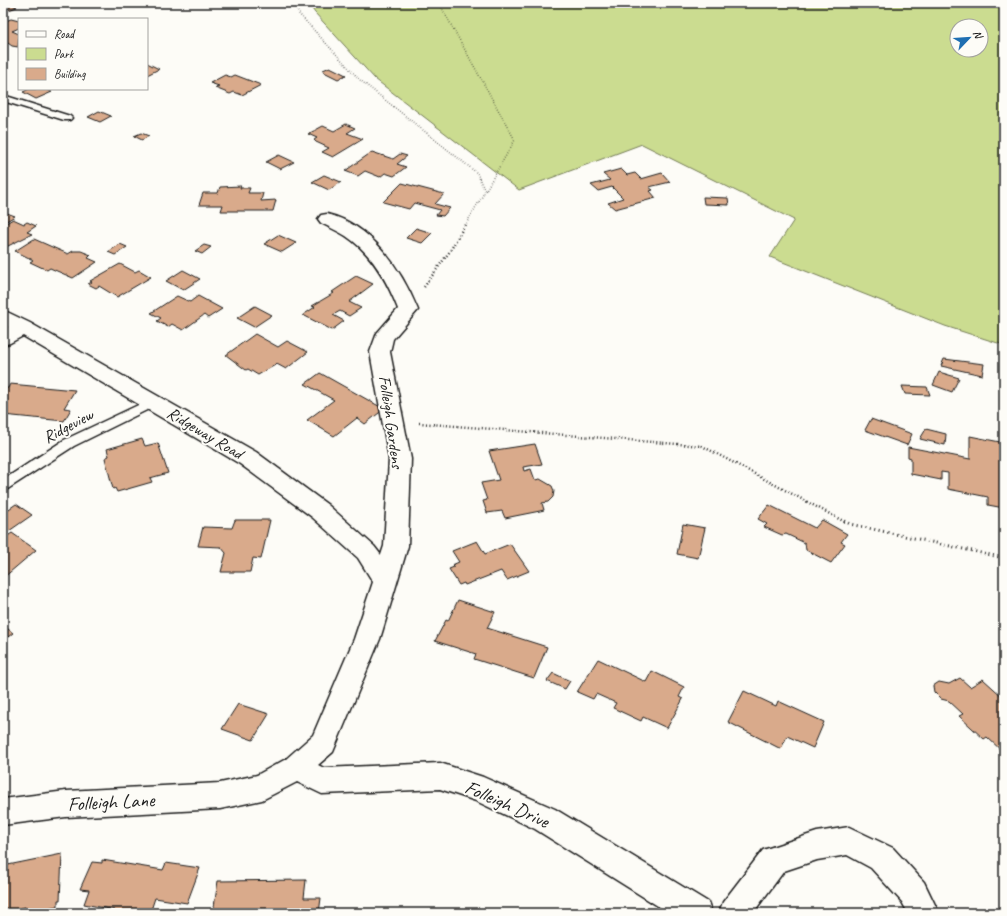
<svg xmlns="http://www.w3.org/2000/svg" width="1007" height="916" font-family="Caveat,sans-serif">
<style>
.green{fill:#cbdc90;stroke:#747c56;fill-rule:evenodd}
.building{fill:#d9aa8b;stroke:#1c1c1c}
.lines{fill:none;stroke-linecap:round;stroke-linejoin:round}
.service-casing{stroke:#1c1c1c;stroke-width:3}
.minor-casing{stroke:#1c1c1c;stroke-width:3}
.path-far2{stroke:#1c1c1c;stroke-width:1.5;stroke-dasharray:0.5 2;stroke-linecap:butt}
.path-far1{stroke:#1c1c1c;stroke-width:2.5;stroke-dasharray:1 2.5;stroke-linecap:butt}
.path{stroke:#1c1c1c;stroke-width:3;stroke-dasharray:1 3.5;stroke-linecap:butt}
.service{fill:#fdfcf7;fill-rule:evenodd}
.minor{fill:#fdfcf7;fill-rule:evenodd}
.labels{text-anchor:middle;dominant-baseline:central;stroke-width:4;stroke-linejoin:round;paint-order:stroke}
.street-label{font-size:17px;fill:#1c1c1c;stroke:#fdfcf7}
.near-street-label{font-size:20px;fill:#1c1c1c;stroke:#fdfcf7}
</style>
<rect width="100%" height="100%" fill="#fdfcf7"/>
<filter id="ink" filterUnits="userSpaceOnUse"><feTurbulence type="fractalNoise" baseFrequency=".025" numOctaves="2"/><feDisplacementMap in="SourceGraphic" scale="8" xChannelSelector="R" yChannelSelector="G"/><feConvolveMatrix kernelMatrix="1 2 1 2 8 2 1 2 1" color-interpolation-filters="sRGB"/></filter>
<g filter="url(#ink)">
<!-- green -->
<path class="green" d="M308,3H1004V345L945,326L770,257L794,220L642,144L519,190L375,79L315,13ZM957,26H981V50H957Z"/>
<!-- building -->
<g class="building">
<polygon points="3,3 8,3 17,7 3,12"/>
<polygon points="11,19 19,21 19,28 12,31 19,34 18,47 12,46 5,41 3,42 3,26 5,26 3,22"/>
<polygon points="147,63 159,69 147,75"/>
<polygon points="330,67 346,75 338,79 324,72 323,70"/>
<polygon points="225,75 231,77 235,75 261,85 242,95 234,92 230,94 215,88 219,86 210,83"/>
<polygon points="29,89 46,89 52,92 36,99 23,92"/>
<polygon points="99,111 111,116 100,122 88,117"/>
<polygon points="346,124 355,128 347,133 363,139 333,157 322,152 329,148 316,142 314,140 317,138 308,134 323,126 334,131"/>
<polygon points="141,133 149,136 142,140 134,136"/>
<polygon points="372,152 393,159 400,154 407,156 397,164 406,167 394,176 385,173 380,177 365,171 358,176 345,171"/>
<polygon points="279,155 294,162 280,169 266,162"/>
<polygon points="621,169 627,175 635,173 641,179 662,173 670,182 649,187 653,190 650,191 656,198 615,209 608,203 623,198 612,187 598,191 591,185 610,180 603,174"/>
<polygon points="324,175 341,182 329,190 312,182"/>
<polygon points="402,183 444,194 435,204 450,208 443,216 436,215 440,210 414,203 409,209 383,202"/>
<polygon points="241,186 240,188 250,188 248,193 263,193 261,201 276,200 273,211 221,211 223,205 199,205 203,193 218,193 220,187"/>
<polygon points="703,197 728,198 729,205 704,204"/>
<polygon points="7,213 15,216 3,223 3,215"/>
<polygon points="13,219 24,224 27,222 36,226 27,232 32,234 4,248 3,225"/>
<polygon points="416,228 432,233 422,243 406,238"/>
<polygon points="278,235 296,243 282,252 264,244"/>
<polygon points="34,239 68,254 73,251 81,251 91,255 88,258 97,262 73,278 50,268 47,270 30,262 33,260 15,251"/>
<polygon points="120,244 127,247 115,255 108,252"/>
<polygon points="204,245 211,247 202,254 195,251"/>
<polygon points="120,264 135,272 139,270 151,277 117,297 99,286 96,288 88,284 92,282 90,281"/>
<polygon points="183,270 200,279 183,290 166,281"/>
<polygon points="356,276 373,284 349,302 361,308 349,316 340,311 333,315 344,321 332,330 303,315 315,307 312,306 334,293 332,292"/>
<polygon points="177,296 190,302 198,296 222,309 208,318 204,315 183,330 172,324 168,327 157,321 161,318 151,313"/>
<polygon points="255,306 272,315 254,327 237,318"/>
<polygon points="255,334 278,347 287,341 308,352 286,369 275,363 277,364 258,375 248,369 246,370 226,355"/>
<polygon points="944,359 984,364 982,375 941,366"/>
<polygon points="939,372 959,378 952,392 933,385"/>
<polygon points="320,373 384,409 365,424 357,418 334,436 307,420 334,400 305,384"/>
<polygon points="10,384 75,390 64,408 71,409 64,421 3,415 3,389 8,388"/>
<polygon points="902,386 927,387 930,395 905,394"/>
<polygon points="871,419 912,434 907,445 865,430"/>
<polygon points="926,429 946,434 945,445 920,439"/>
<polygon points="970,436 1000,442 1001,463 1004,464 1004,508 988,505 988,497 948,489 948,473 941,472 941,480 911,474 911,458 908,457 908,447 970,459"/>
<polygon points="142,439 145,446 158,443 168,473 150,478 152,482 117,492 115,488 113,489 105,458 109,456 107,449"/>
<polygon points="535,444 542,464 523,467 524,471 531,469 535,480 540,479 552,486 554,491 553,497 548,502 542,503 544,510 540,511 505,518 502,511 487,513 483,501 487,500 481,483 499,480 489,451"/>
<polygon points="16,504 32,515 9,531 3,527 3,513"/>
<polygon points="769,505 815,528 822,520 847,534 841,542 845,544 831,563 806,550 805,543 786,534 782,535 764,527 767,524 758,519"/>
<polygon points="235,520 270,520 261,559 253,558 250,572 221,572 226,553 221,547 198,546 203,527 232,528"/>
<polygon points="683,524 705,528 698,558 677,554"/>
<polygon points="12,533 36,550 3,578 3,539"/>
<polygon points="477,541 485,554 510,544 529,571 507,580 501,571 465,585 464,583 459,585 449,569 454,567 452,565 459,562 452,551"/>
<polygon points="458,600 495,612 487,628 547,647 534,678 474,659 476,654 435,641 446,620 448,621"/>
<polygon points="3,625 13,633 3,641"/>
<polygon points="598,659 646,682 652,671 684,687 679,697 683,699 667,728 643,717 641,721 613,708 616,703 596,694 593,699 577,692"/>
<polygon points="553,673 570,681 565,689 547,681"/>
<polygon points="960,678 970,687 983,679 1004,698 1004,753 987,737 984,739 959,716 963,714 949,701 941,699 934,692 933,686 939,682 949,684"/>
<polygon points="744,691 776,706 778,701 824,722 813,748 787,736 781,749 728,722"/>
<polygon points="238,704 269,714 253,740 222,729"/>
<polygon points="62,854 60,900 58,900 58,906 25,912 25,907 3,913 3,860 8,859 8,865"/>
<polygon points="102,860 163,870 166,863 200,868 187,903 155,898 150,913 114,913 115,910 84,904 89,890 80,889 92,862 102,863"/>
<polygon points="306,880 304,898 321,898 319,913 213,913 218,881"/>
</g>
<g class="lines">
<!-- service casing -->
<g class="service-casing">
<g id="service">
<polygon points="3,95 70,116 72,118 70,120 64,120 3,101"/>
<polygon points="153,398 157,399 159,402 157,405 74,446 3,492 3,480 64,440"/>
</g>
</g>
<!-- minor casing -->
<g class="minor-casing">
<g id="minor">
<path d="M327,214C372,225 401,269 418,310L393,339L390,352L411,459L408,546L380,639L333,752L318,765L324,768L440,763L483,777L555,809L708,902L712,913H669L535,829L476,801L440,789L322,794L297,782L262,800L220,809L66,817L3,825V799L66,791L220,783L257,775L286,759L313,735L354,639L373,582L358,558L312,517L240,464L23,336L10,343L3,345V330L8,327L3,324V310L30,323L256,452L328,505L374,546L381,555L384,546L389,459L370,352L377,333L398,309C387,281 372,253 346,236C338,231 329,227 321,223L318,219L321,215Z"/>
<polygon points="849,827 893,848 924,882 939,913 908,913 902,902 871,868 847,855 817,860 784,871 753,913 719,913 723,902 763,850 817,832"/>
</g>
</g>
<!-- path-far2 -->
<g class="path-far2">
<polyline points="293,3 299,14 360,80 477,173 485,191"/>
<polyline points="439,3 515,140 466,224"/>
</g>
<!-- path-far1 -->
<g class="path-far1">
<polyline points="424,287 450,251 466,223"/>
<polyline points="419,423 702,446 845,522"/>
</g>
<!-- path -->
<polyline class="path" points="844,521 850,524 1004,558"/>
<!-- service -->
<use href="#service" class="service"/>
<!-- minor -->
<use href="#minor" class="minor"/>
</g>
</g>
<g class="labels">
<!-- street labels -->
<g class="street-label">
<text transform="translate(391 422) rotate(82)">Folleigh Gardens</text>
<text transform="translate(68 426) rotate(-28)">Ridgeview</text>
<text transform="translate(205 433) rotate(31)">Ridgeway Road</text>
</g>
<!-- near-street labels -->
<g class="near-street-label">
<text transform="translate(111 802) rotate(-3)">Folleigh Lane</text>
<text transform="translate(507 804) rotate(24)">Folleigh Drive</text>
</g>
</g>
<!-- margin -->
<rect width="1007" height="916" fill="none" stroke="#fdfcf7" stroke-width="16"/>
<rect x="8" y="8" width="991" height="900" fill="none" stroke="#1c1c1c" stroke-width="1.5" filter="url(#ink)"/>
<!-- legend -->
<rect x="18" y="18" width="130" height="72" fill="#fdfcf7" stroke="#a3a29f"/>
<rect x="26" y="31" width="20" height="6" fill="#fdfcf7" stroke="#a3a29f"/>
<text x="54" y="38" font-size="12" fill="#1c1c1c">Road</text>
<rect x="26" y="48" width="20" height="12" fill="#cbdc90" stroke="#a3a29f"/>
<text x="54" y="58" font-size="12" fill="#1c1c1c">Park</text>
<rect x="26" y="68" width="20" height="12" fill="#d9aa8b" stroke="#a3a29f"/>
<text x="54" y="78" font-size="12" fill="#1c1c1c">Building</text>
<!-- north arrow -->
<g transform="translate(969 38) rotate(65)"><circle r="19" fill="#fdfcf7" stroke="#a3a29f"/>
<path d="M0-3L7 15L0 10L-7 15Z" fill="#1f6fb2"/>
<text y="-6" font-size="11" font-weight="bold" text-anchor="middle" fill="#1c1c1c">N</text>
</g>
</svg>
